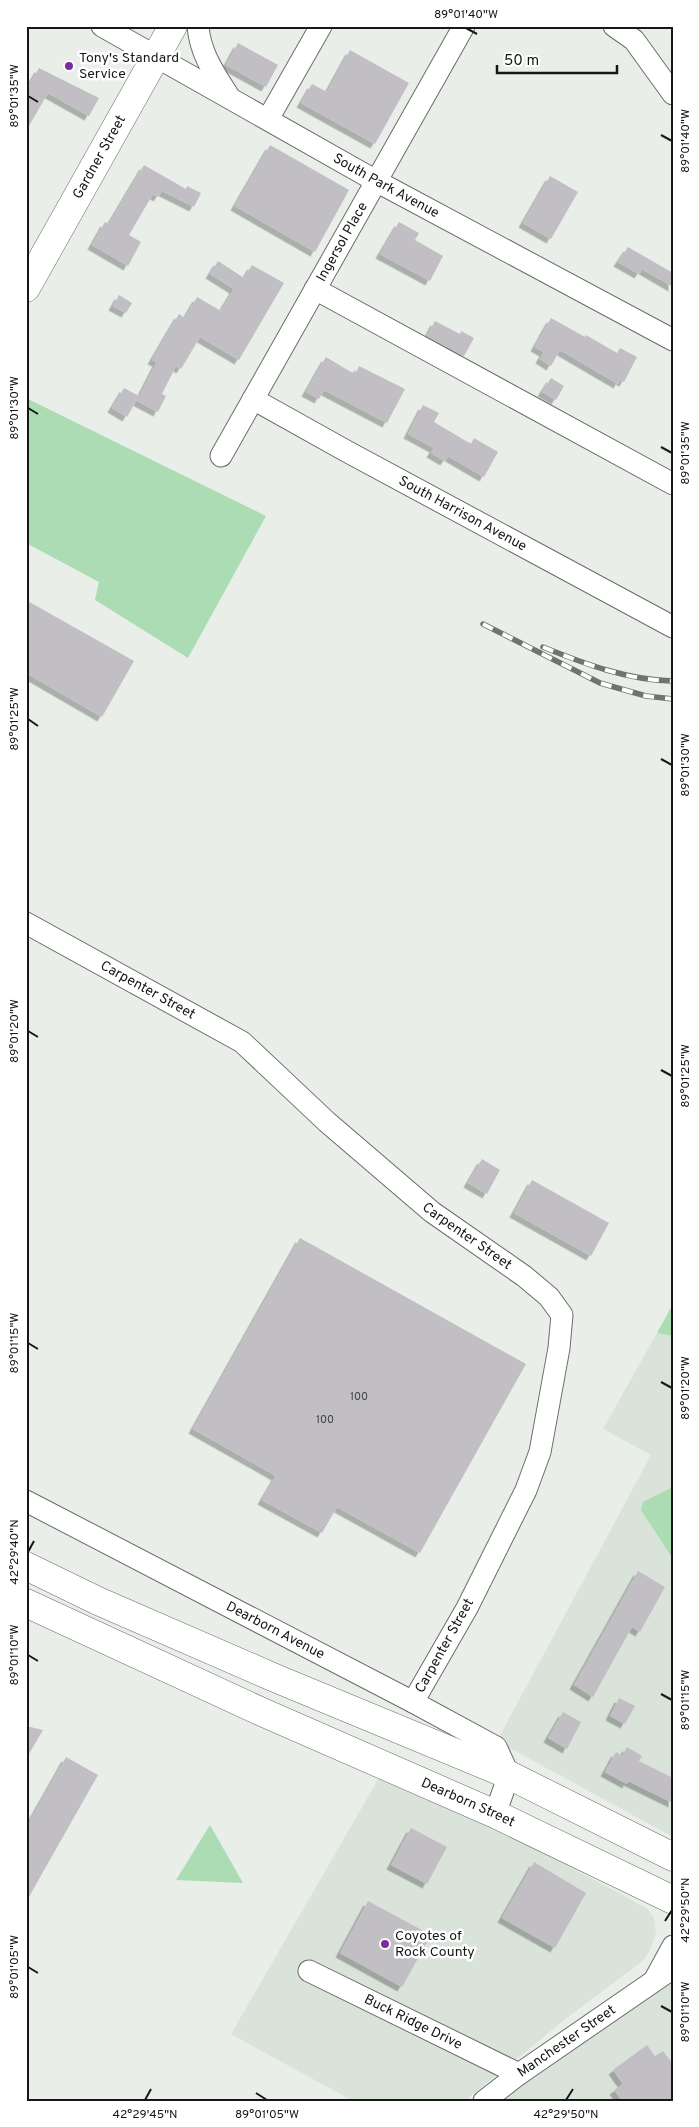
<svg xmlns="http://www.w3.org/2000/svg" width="699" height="2127" font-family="Overpass,sans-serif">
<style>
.built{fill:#d9e3da}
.green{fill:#acdcb3}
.building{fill:#c2bfc4;filter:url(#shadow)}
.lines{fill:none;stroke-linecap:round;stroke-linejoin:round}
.minor-casing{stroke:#6a6d6a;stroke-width:23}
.major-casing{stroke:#6a6d6a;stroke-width:29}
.minor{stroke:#fff;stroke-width:21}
.major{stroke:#fff;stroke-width:28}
.rail-casing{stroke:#707470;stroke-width:5.5}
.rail{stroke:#fff;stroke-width:4;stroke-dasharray:11;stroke-linecap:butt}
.ticks{fill:none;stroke:#161816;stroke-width:2}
.poi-dot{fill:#7b2c9d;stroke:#fff;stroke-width:2}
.labels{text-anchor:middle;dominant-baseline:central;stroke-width:5;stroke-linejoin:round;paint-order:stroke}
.number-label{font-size:11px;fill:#414242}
.poi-label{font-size:14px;fill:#161816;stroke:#fff;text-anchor:start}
.street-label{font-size:14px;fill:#161816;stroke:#fff}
.neatline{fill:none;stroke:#161816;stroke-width:2}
.ticks-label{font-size:12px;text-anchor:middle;fill:#161816}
</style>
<defs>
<filter id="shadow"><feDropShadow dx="-4.5" dy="4.5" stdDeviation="0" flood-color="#0004"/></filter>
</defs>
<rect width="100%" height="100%" fill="#e9eee9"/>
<!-- built -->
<g class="built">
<polygon points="657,1333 673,1336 673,1837 497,1741 651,1455 603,1429"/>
<polygon points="380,1776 518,1839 617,1892 646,1908 654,1917 656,1934 650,1950 644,1960 568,2017 465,2101 353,2101 231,2034"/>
<polygon points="673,1980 673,2101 498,2101"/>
</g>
<!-- green -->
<g class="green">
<polygon points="26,398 266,516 188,658 95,600 99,582 26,543"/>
<polygon points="673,1304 673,1336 657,1333"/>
<polygon points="673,1487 673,1559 641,1510 643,1502"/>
<polygon points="210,1825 243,1883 176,1880"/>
</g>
<!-- building -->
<g class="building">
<polygon points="238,43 278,65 266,87 226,65"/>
<polygon points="350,50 409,83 375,144 301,103 312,84 327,92"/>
<polygon points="39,68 99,98 89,116 48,93 26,131 26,91"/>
<polygon points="270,145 349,190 315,252 235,206"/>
<polygon points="144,165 186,189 187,186 201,193 194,207 162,191 158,197 153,194 129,235 141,242 128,266 92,245 105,222 109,224"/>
<polygon points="550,176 578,192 551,239 523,223"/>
<polygon points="399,222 419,233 415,240 443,256 430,281 380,254"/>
<polygon points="628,247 673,273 673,287 642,269 639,274 618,262"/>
<polygon points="218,261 244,278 252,265 284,283 239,360 200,337 181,369 176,366 162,394 166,396 158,412 137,401 157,362 152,360 163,341 179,314 185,318 197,297 221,311 234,289 210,274"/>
<polygon points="119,295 132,303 126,313 113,306"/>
<polygon points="551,318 585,337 586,335 617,353 620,348 637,357 624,382 620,380 618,384 560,350 551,366 540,359 544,352 535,347"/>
<polygon points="435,321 460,334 461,331 474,338 464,356 427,336"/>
<polygon points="326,357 351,372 356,373 359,366 405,389 387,423 324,390 319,399 306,392"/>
<polygon points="551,378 564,386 556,400 542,392"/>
<polygon points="124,388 139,396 127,417 112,408"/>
<polygon points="423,405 439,413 434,422 471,444 474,438 498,452 484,477 448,456 445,461 431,453 434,448 408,434"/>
<polygon points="26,600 134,661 102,717 26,673"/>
<polygon points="482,1159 500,1170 487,1194 468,1183"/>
<polygon points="532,1180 609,1223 591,1256 514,1213"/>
<polygon points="300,1238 526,1364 420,1553 337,1507 322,1533 262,1500 276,1476 193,1429"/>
<polygon points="638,1571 665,1587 640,1632 632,1627 593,1697 574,1685"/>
<polygon points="619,1698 635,1706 625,1724 610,1716"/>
<polygon points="563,1712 581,1722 567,1749 548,1738"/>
<polygon points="26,1726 43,1730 26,1759"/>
<polygon points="627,1747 642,1756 639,1761 673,1778 673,1803 628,1781 627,1784 605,1772 616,1752 622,1756"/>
<polygon points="66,1757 98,1775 26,1902 26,1828"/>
<polygon points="411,1828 447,1847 427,1884 391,1865"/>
<polygon points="534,1862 586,1893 555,1948 502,1918"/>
<polygon points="368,1901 431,1935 402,1987 340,1953"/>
<polygon points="647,2045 655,2056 663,2051 673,2064 673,2101 622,2101 614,2090 623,2084 613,2070"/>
</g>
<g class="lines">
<!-- minor casing -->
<g class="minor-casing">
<g id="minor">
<path id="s1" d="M102,26L376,181L673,340"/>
<path d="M198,26C200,53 214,73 228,95"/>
<polyline points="614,26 634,40 673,94"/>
<polyline points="268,119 321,26"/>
<polyline points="315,289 673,484"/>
<path id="s2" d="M253,399L348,452L673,627"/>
<path id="s3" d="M221,456L464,26"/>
<path id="s4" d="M26,923L242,1042L327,1122L432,1212L524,1276L549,1297L562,1315L559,1348L540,1452L526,1490L467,1608L413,1702"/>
<path id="s5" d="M26,1501L413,1702L496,1747L509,1775L495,1814"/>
<path id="s6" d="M309,1971L519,2074"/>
<polyline points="655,1979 673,1946"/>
<path id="s7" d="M484,2101L519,2074L673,1968"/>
</g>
</g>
<!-- major casing -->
<g class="major-casing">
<g id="major">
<path id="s8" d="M26,288L173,26"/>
<polyline points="26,1566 98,1601 275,1678 509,1775 673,1857"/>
<path id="s9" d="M26,1603L262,1712L495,1814L673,1900"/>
</g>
</g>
<!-- minor -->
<use href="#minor" class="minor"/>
<!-- major -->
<use href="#major" class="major"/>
<!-- rail casing -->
<g class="rail-casing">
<g id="rail">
<polyline points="483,624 600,683 646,696 673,699"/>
<path d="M543,647C585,664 627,680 673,681"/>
</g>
</g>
<!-- rail -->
<use href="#rail" class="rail"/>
</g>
<!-- ticks -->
<path class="ticks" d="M466,28L477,34M28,96L38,102M661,135L672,141M28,408L38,414M661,447L672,453M28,719L38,726M661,759L672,765M28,1031L38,1037M661,1070L672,1076M28,1343L38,1349M661,1382L672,1388M28,1552L34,1541M28,1655L38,1661M661,1694L672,1700M665,1921L672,1910M28,1967L38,1973M661,2006L672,2012M256,2093L267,2100M145,2100L151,2089M566,2100L573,2089"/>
<!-- markers -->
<g class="poi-dot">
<circle cx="69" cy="66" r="5"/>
<circle cx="385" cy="1944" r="5"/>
</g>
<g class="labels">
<!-- number labels -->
<g class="number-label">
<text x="359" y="1397">100</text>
<text x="325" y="1420">100</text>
</g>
<!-- poi labels -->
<g class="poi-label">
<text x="79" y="58">Tony's Standard<tspan x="79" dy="16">Service</tspan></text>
<text x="395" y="1936">Coyotes of<tspan x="395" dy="16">Rock County</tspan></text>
</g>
<!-- street labels -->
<g class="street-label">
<text stroke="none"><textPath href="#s8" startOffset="150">Gardner Street</textPath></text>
<text stroke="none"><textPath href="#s1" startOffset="326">South Park Avenue</textPath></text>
<text stroke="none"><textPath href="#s3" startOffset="246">Ingersol Place</textPath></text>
<text stroke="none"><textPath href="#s2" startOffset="239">South Harrison Avenue</textPath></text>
<text stroke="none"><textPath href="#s4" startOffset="139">Carpenter Street</textPath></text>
<text stroke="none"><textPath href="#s4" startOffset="544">Carpenter Street</textPath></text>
<text stroke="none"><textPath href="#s5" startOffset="281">Dearborn Avenue</textPath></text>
<text transform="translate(445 1646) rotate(-61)">Carpenter Street</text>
<text stroke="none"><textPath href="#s9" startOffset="485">Dearborn Street</textPath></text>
<text stroke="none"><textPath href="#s6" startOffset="116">Buck Ridge Drive</textPath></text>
<text stroke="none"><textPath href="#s7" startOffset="102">Manchester Street</textPath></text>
</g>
</g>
<!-- border -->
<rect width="699" height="2127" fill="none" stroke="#ffffff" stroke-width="55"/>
<!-- scale -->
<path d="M497 65v8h120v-8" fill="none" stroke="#161816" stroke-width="2.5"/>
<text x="504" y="65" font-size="15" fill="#161816" stroke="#ffffff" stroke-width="4" paint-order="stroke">50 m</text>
<rect x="28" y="28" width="644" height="2072" class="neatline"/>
<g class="ticks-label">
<text x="466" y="18">89°01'40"W</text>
<text transform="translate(14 96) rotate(-90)" y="4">89°01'35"W</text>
<text transform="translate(685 141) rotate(-90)" y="4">89°01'40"W</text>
<text transform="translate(14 408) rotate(-90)" y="4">89°01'30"W</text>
<text transform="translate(685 453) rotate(-90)" y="4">89°01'35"W</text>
<text transform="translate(14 719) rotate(-90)" y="4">89°01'25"W</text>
<text transform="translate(685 765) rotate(-90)" y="4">89°01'30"W</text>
<text transform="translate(14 1031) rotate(-90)" y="4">89°01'20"W</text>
<text transform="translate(685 1076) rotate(-90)" y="4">89°01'25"W</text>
<text transform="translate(14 1343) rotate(-90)" y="4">89°01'15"W</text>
<text transform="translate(685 1388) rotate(-90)" y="4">89°01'20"W</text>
<text transform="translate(14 1552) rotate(-90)" y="4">42°29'40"N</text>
<text transform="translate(14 1655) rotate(-90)" y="4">89°01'10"W</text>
<text transform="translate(685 1700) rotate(-90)" y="4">89°01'15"W</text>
<text transform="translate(685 1910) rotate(-90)" y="4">42°29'50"N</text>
<text transform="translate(14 1967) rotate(-90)" y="4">89°01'05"W</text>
<text transform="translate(685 2012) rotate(-90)" y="4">89°01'10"W</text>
<text x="145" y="2118">42°29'45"N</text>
<text x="267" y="2118">89°01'05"W</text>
<text x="566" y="2118">42°29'50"N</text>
</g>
</svg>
